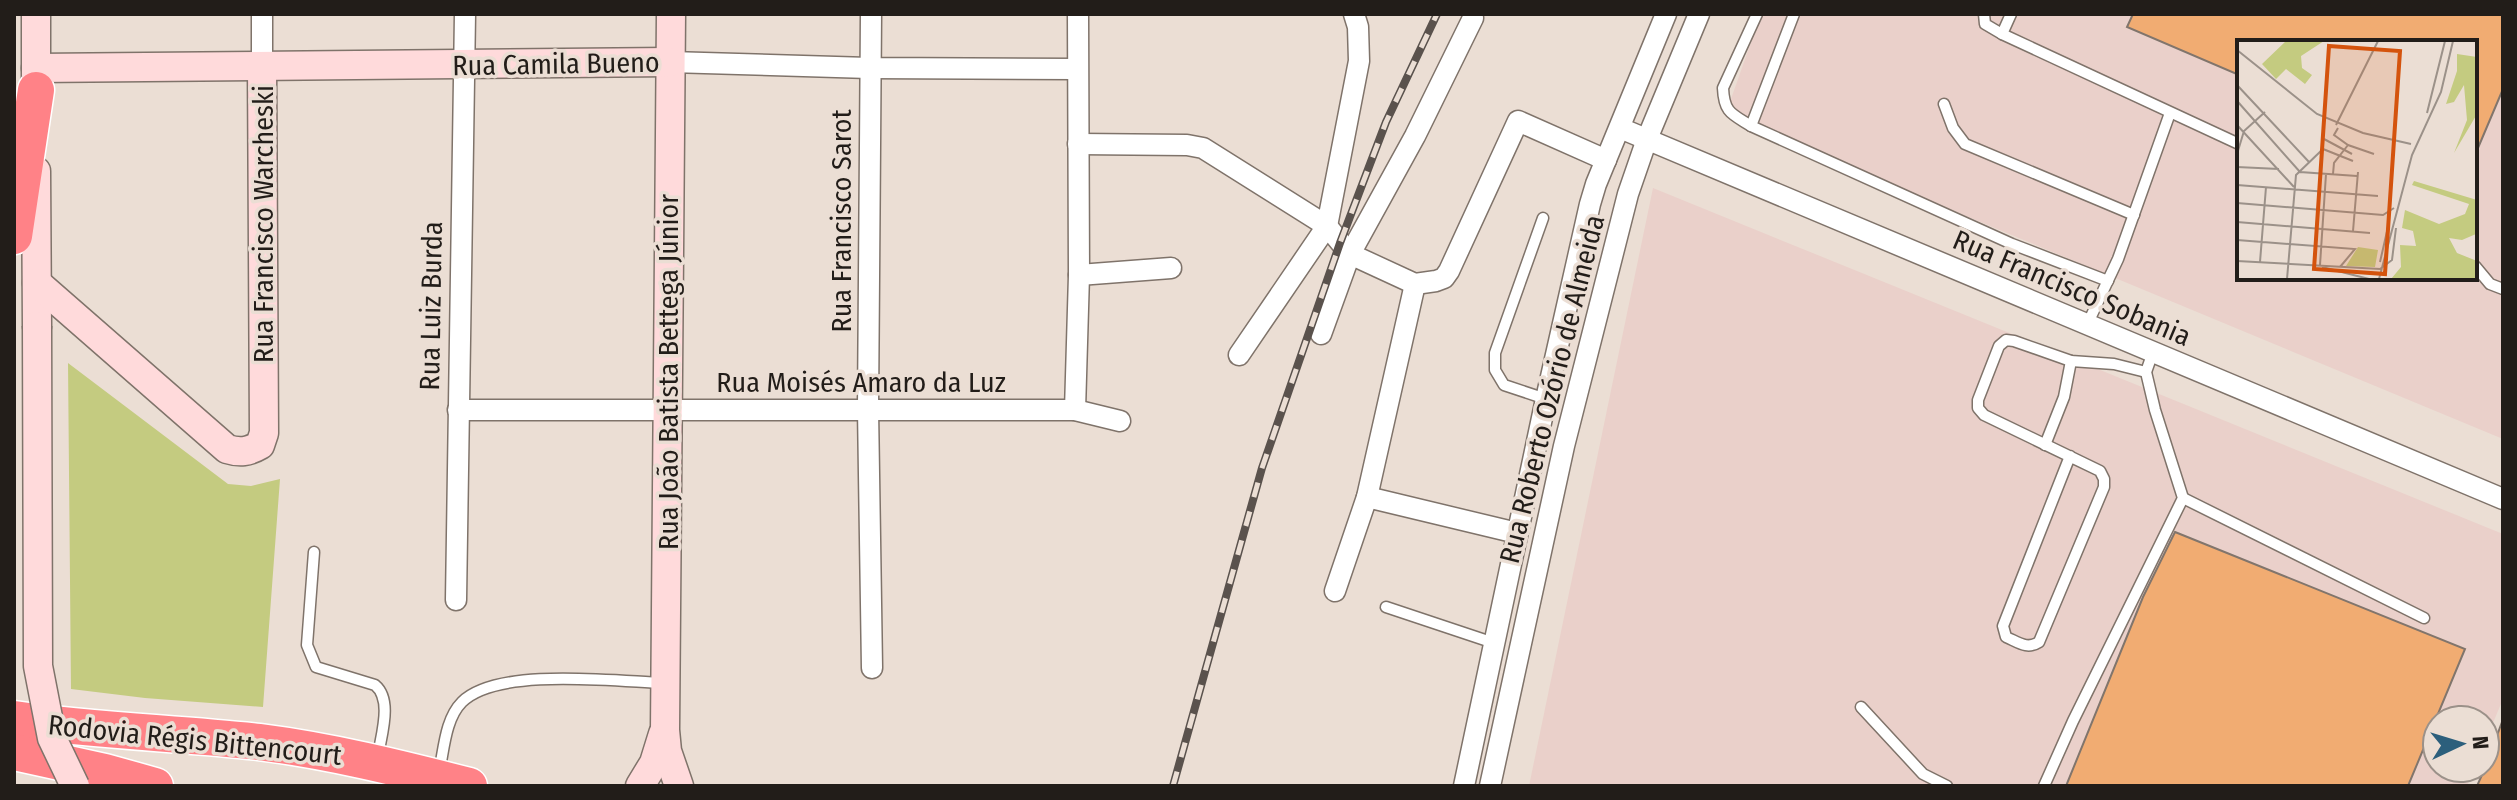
<svg xmlns="http://www.w3.org/2000/svg" width="2517" height="800" font-family="'Fira Sans Condensed',sans-serif">
<style>
.industrial{fill:#ead0ca;fill-rule:evenodd}
.green{fill:#c4cb80}
.building{fill:#f1ac72;stroke:#81756c;stroke-width:2}
.lines{fill:none;stroke-linecap:round;stroke-linejoin:round}
.lane-casing{stroke:#7f736a;stroke-width:13}
.street-casing{stroke:#7f736a;stroke-width:23}
.secondary-casing{stroke:#7f736a;stroke-width:31}
.highway-casing{stroke:#fff;stroke-width:39}
.lane{stroke:#fff;stroke-width:10}
.street{stroke:#fff;stroke-width:20}
.secondary{stroke:#ffdadb;stroke-width:28}
.highway{stroke:#ff8287;stroke-width:36}
.rail-casing{stroke:#5a524d;stroke-width:8}
.rail{stroke:#ebded4;stroke-width:5;stroke-dasharray:15;stroke-linecap:butt}
.secondary-bridge-casing{stroke:#7f736a;stroke-width:31;stroke-linecap:butt}
.secondary-bridge{stroke:#ffdadb;stroke-width:28}
.labels{text-anchor:middle;dominant-baseline:central;stroke-width:7;stroke-linejoin:round;paint-order:stroke}
.street-label{font-size:28px;fill:#221d19;stroke:#ebded4}
.inset-road{fill:none;stroke:#9b9189;stroke-width:2}
.view{fill:#d4530d;fill-opacity:0.15;stroke:#d4530d;stroke-width:4}
.inset-edge{fill:none;stroke:#221d19;stroke-width:4}
</style>
<rect width="100%" height="100%" fill="#ebded4"/>
<!-- industrial -->
<g class="industrial">
<path d="M1761,14H2503V439L1725,116ZM2239,42H2475V278H2239Z"/>
<polygon points="1653,188 2503,534 2503,699 2485,742 2485,720 2437,720 2437,768 2475,768 2467,786 1529,786"/>
</g>
<!-- green -->
<polygon class="green" points="68,363 228,484 251,486 280,479 263,707 145,698 71,689"/>
<!-- building -->
<g class="building">
<polygon points="2133,14 2503,14 2503,89 2475,155 2475,42 2239,42 2239,75 2127,27"/>
<polygon points="2175,532 2465,649 2408,786 2066,786 2143,597"/>
<polygon points="2502,722 2503,786 2477,786 2485,768"/>
</g>
<g class="lines">
<!-- lane casing -->
<g class="lane-casing">
<g id="lane">
<path d="M1757,14L1723,88C1724,113 1732,114 1751,126L2012,244L2108,281"/>
<polyline points="1984,14 1985,24 2002,34 2239,144"/>
<polyline points="2002,34 2011,14"/>
<polyline points="1944,104 1953,128 1965,144 2134,215"/>
<polyline points="1751,126 1794,14"/>
<polyline points="1543,218 1495,353 1495,370 1504,385 1546,399"/>
<polyline points="2475,266 2490,284 2503,289"/>
<polyline points="2087,325 2118,259 2170,113"/>
<polyline points="2045,445 2064,397 2071,361"/>
<path d="M2070,456L2003,626L2006,637C2018,642 2027,650 2039,642L2104,487V479L2100,471L1984,415L1978,408V400L1999,346L2006,340L2014,341L2071,361L2114,364L2146,372"/>
<polyline points="2183,498 2424,618"/>
<path d="M314,552L307,645L316,667L375,685C393,700 381,735 378,756"/>
<polyline points="1386,607 1494,643"/>
<polyline points="1861,707 1923,774 1947,786"/>
<path d="M439,772C444,750 445,719 462,702C497,667 614,681 662,683"/>
<polyline points="2044,786 2073,721 2183,498 2155,410 2146,372 2153,352"/>
</g>
</g>
<!-- street casing -->
<g class="street-casing">
<g id="street">
<polyline points="871,14 868,409 872,668"/>
<polyline points="670,62 869,68 1076,69"/>
<polyline points="262,67 262,14"/>
<polyline points="1620,128 2503,499"/>
<polyline points="1078,144 1187,145 1203,148 1327,226 1350,254 1415,284 1436,281 1444,278 1449,271 1518,121 1606,160"/>
<polyline points="1079,275 1171,268"/>
<polyline points="1321,334 1350,254 1415,136 1473,18"/>
<polyline points="1239,355 1327,226 1359,61 1358,27 1354,14"/>
<polyline points="458,410 1075,410 1120,421"/>
<polyline points="1075,410 1079,275 1078,14"/>
<polyline points="1367,497 1517,533"/>
<polyline points="1335,591 1367,497 1415,284"/>
<polyline points="456,600 465,14"/>
<polyline points="1464,786 1546,399 1590,204 1596,184 1666,14"/>
<polyline points="1490,786 1564,446 1628,194 1647,139 1699,14"/>
</g>
</g>
<!-- secondary casing -->
<g class="secondary-casing">
<g id="secondary">
<polyline points="671,14 665,730 667,751 679,786"/>
<polyline points="36,68 670,62"/>
<polyline points="36,85 36,14"/>
<polyline points="36,171 37,326"/>
<path d="M37,283L227,449C240,453 248,452 260,445L264,433L262,67"/>
<polyline points="640,786 654,763 663,734"/>
</g>
</g>
<!-- highway casing -->
<g class="highway-casing">
<g id="highway">
<polyline points="14,236 36,90"/>
<path d="M14,719C95,731 177,733 259,742C330,751 399,768 469,786"/>
<polyline points="14,752 105,772 155,786"/>
</g>
</g>
<!-- lane -->
<use href="#lane" class="lane"/>
<!-- street -->
<use href="#street" class="street"/>
<!-- secondary -->
<use href="#secondary" class="secondary"/>
<!-- highway -->
<use href="#highway" class="highway"/>
<!-- rail casing -->
<g class="rail-casing">
<polyline id="rail" points="1173,786 1262,468 1340,243 1386,122 1437,14"/>
</g>
<!-- rail -->
<use href="#rail" class="rail"/>
<!-- secondary-bridge casing -->
<g class="secondary-bridge-casing">
<polyline id="secondary-bridge" points="37,326 38,666 52,738 75,786"/>
</g>
<!-- secondary-bridge -->
<use href="#secondary-bridge" class="secondary-bridge"/>
</g>
<g class="labels">
<!-- street labels -->
<g class="street-label">
<text transform="translate(556 64) rotate(-1)">Rua Camila Bueno</text>
<text transform="translate(841 221) rotate(-90)">Rua Francisco Sarot</text>
<text transform="translate(263 224) rotate(-90)">Rua Francisco Warcheski</text>
<text transform="translate(2072 288) rotate(23)">Rua Francisco Sobania</text>
<text transform="translate(431 306) rotate(-89)">Rua Luiz Burda</text>
<text transform="translate(668 372) rotate(-90)">Rua João Batista Bettega Júnior</text>
<text x="861" y="382">Rua Moisés Amaro da Luz</text>
<text transform="translate(1552 389) rotate(-76)">Rua Roberto Ozório de Almeida</text>
<text transform="translate(195 740) rotate(6)">Rodovia Régis Bittencourt</text>
</g>
</g>
<!-- overview -->
<g transform="translate(2237 40)">
<rect width="240" height="240" fill="#ebded4"/>
<path d="M49,1H87L64,16L65,28L75,35L68,44L49,29L39,39L25,24ZM220,14L240,17V74L217,113L230,80L227,45L217,62L209,64L220,31ZM177,141L240,160L239,194L225,200L212,198L220,213L240,221V239H154L164,227L163,205L179,206L176,191L165,188L168,170L202,184L228,174L232,164L175,145ZM121,207L141,210L138,227L109,226Z" fill="#c4cb80"/>
<path class="inset-road" d="M0,10L80,74L126,93L174,104M0,45L72,122M1,62L63,132L120,136M190,73L208,1M0,85L57,147M99,85L141,1M101,88L97,95L111,105L137,114M87,99L115,114M0,114L7,91L28,72M0,127L42,129M96,134L97,123L111,105M0,145L141,156M0,163L146,175L157,168M0,182L133,193M116,191L121,132M0,200L118,209L103,227M0,221L143,229L155,220L159,188M23,222L29,147M143,222L151,187M83,225L89,134M85,227L132,239M50,239L59,135L86,109L116,121M142,239L175,115L204,52L216,1"/>
<path class="view" d="M92,6L163,11L148,234L77,229Z"/>
<rect width="240" height="240" class="inset-edge"/>
</g>
<!-- border -->
<rect width="2517" height="800" fill="none" stroke="#221d19" stroke-width="32"/>
<!-- north arrow -->
<g transform="translate(2461 744) rotate(86)"><circle r="38" fill="#ebded4" stroke="#9b9189" stroke-width="2"/>
<path d="M0-6L14 30L0 20L-14 30Z" fill="#2c5f7c"/>
<text y="-12" font-size="22" font-weight="bold" text-anchor="middle" fill="#221d19">N</text>
</g>
</svg>
